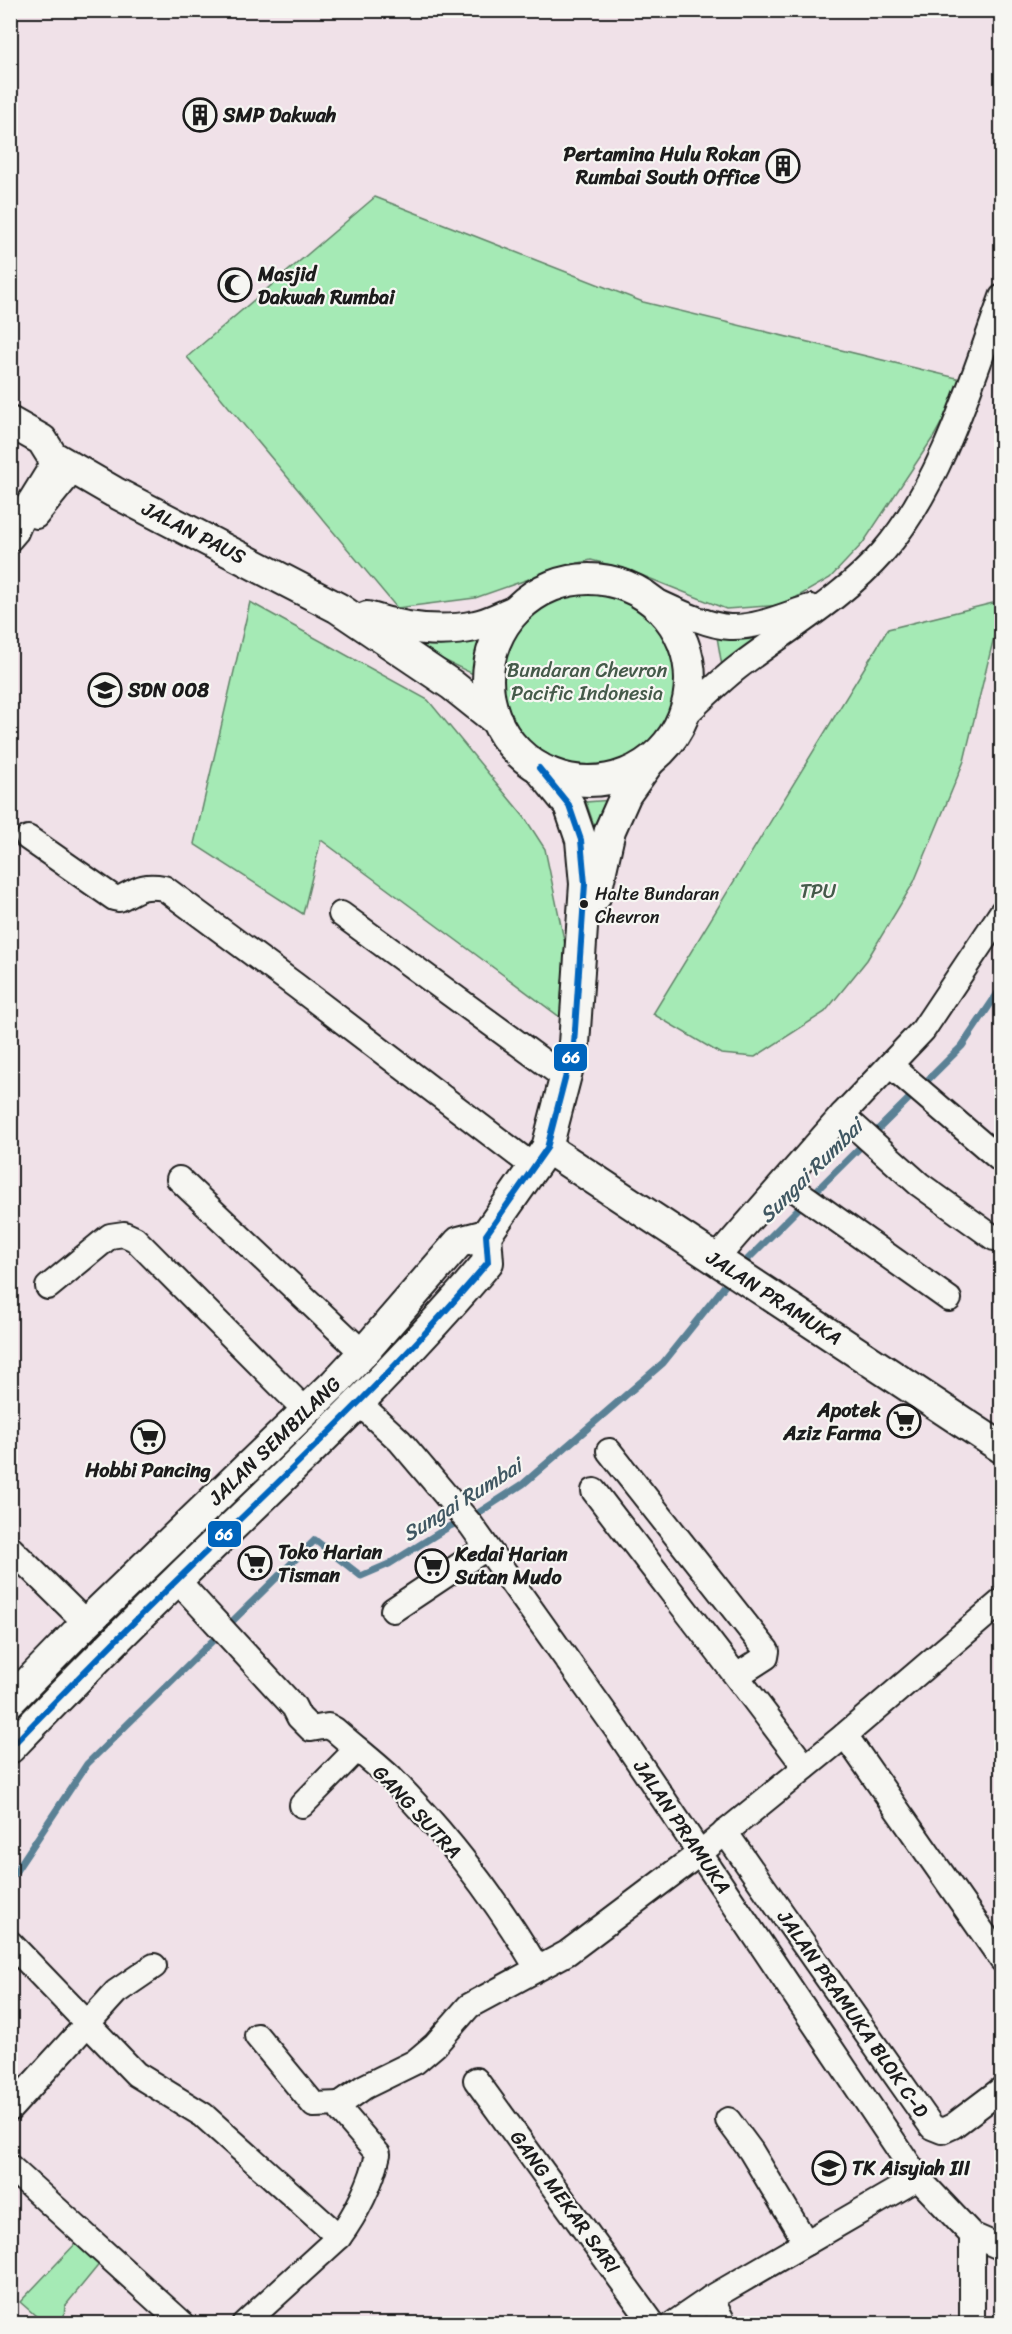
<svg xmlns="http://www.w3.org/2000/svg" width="1012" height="2334" font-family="Sriracha,sans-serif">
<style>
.green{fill:#a5eab5;stroke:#608368;stroke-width:1.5}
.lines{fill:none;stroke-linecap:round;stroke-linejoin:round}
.stream{stroke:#5a8195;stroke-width:7}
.minor-casing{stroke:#1c1c1c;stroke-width:28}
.major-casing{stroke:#1c1c1c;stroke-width:34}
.minor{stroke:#f6f6f2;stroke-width:24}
.major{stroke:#f6f6f2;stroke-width:30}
.bus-1-casing{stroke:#f6f6f2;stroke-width:10}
.bus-1{stroke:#0065bd;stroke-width:6}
.bus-dot{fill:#1c1c1c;stroke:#f6f6f2;stroke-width:2}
.labels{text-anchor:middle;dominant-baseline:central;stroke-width:4.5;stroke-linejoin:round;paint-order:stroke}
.bus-label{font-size:18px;fill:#1c1c1c;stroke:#f6f6f2;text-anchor:start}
.poi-label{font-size:20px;font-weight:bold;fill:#1c1c1c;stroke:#f6f6f2;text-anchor:start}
.street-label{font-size:20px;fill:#1c1c1c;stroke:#f6f6f2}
.park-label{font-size:20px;fill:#455a4a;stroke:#f6f6f2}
.water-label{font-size:21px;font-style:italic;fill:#405762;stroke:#f6f6f2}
.line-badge{stroke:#f6f6f2;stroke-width:2}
.badge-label{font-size:16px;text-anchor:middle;font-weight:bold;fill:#fff}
</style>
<rect width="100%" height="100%" fill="#f0e1e8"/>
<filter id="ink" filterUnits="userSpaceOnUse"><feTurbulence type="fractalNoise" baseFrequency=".0167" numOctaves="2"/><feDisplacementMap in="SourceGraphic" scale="12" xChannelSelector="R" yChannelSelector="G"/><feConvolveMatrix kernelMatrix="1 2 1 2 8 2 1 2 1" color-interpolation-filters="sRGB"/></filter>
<g filter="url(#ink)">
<!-- green -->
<g class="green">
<polygon points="375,197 643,302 965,380 934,436 863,543 830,578 783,605 726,609 626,569 591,560 563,567 475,598 397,608 187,357"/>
<circle cx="587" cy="682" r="88"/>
<polygon points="1001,601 1001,608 964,761 914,882 867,960 825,1012 755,1057 721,1054 653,1014 888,629"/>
<polygon points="250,602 428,700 525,818 545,849 567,954 560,1017 321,840 303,914 194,844"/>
<polygon points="785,624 722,666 717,637"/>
<polygon points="393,636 484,636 473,674"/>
<polygon points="612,800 599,840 586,802"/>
<polygon points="78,2241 101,2262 65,2306 64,2318 68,2323 44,2323 20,2302"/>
</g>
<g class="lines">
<!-- stream -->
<g class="stream">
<polyline points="812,1195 962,1046 1002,987"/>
<polyline points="740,1267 804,1203"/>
<polyline points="472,1517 523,1484 663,1363 731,1278"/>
<polyline points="10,1880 87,1764 315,1540 361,1576 389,1564 450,1526 462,1521"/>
</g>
<!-- minor casing -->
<g class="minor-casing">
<g id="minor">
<polyline points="36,516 74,469"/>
<polyline points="10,539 16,532 27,506 56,459"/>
<path d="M647,597C670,607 705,626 730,627C757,628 785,615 810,607"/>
<path d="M683,717C700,701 718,683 737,668C785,631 843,598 883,552C941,485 972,380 1002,297"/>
<path d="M28,838L114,898L119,899C137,890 142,884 164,888L295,985L534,1167"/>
<polyline points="341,914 564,1077"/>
<polyline points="890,1065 1002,1161"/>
<polyline points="842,1115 919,1184 994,1238"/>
<polyline points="179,1179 363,1353"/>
<polyline points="784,1182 949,1299"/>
<polyline points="715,1260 842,1115 923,1030 1002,912"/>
<polyline points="48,1287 110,1236 124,1234 135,1239 306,1411"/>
<polyline points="359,1403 400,1441 471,1525 617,1730 918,2178 972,2235 1002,2248"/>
<polyline points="609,1451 767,1651 766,1657 738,1675"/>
<path d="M594,1491C664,1583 736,1674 805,1767"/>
<polyline points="10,1548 86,1623"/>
<path d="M177,1580L294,1707L299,1717L311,1729L328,1726L335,1730C353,1746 373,1761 391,1778C447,1835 497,1900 537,1968"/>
<polyline points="393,1610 486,1548"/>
<polyline points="845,1735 1002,1960"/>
<polyline points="302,1805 357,1749"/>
<polyline points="725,1832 932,2127 942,2131 953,2126 1002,2089"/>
<polyline points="10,1943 136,2074 203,2115 339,2237"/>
<polyline points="257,2036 314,2105 340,2104"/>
<polyline points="476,2080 653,2324"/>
<polyline points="10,2109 116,1992 154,1966"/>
<polyline points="728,2120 751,2151 806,2243"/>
<polyline points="10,2167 183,2324"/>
<polyline points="972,2235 972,2324"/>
<polyline points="711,2298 724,2324"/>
<path d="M244,2324L339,2237C356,2214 372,2183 378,2154L342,2112L340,2104L364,2087L415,2062L435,2045L469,2006L567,1953L700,1853L845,1735L1002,1601"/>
<polyline points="673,2324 711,2298 918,2178"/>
</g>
</g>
<!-- major casing -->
<g class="major-casing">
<g id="major">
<polyline points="10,422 42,440 52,456 114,492 338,608 452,685 497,721"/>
<circle cx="589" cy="680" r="101"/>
<path d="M367,617C401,628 438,634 475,626C488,624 502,616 515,611"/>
<polyline points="595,897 610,830 626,794 649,762"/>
<polyline points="547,1148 1002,1448"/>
<polyline points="10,1701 86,1623 334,1384 363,1353 459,1242 486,1235"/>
<path d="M10,1748C65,1691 120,1635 177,1580C283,1477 392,1376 488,1262L486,1235L547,1148L574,1044L585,884L581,840L569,805L539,768"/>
</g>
</g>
<!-- minor -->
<use href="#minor" class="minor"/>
<!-- major -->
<use href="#major" class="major"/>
<!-- bus-1 casing -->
<g class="bus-1-casing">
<path id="bus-1" d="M10,1748C65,1691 120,1635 177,1580C283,1477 392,1376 488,1262L486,1235L547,1148L574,1044L585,884L581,840L569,805L539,768"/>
</g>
<!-- bus-1 -->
<use href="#bus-1" class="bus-1"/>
</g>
</g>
<!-- icons -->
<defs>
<g id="building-ring" transform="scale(1.725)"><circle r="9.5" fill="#f6f6f2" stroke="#1c1c1c" stroke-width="1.5"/><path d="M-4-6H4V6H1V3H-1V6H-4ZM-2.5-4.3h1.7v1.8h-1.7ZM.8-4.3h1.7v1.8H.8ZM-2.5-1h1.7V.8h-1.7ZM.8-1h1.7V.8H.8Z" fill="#1c1c1c"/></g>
<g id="mosque-ring" transform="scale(1.725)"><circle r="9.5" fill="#f6f6f2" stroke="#1c1c1c" stroke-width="1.5"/><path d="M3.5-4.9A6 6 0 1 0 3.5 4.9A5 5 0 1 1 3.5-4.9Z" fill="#1c1c1c"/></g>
<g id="school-ring" transform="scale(1.725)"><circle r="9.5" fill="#f6f6f2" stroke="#1c1c1c" stroke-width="1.5"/><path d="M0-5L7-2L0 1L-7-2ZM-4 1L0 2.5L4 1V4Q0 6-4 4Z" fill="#1c1c1c"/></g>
<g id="supermarket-ring" transform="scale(1.725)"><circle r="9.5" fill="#f6f6f2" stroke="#1c1c1c" stroke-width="1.5"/><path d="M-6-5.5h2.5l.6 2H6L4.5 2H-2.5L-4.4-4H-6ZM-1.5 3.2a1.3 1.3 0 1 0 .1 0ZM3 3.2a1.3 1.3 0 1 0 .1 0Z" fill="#1c1c1c"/></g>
</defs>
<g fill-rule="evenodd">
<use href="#building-ring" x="200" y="115"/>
<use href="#building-ring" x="783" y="166"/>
<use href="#mosque-ring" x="235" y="285"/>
<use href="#school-ring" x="105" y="690"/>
<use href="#supermarket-ring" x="904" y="1421"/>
<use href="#supermarket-ring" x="148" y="1437"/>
<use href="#supermarket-ring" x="255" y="1563"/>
<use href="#supermarket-ring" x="432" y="1566"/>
<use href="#school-ring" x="829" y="2168"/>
</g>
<!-- markers -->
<circle class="bus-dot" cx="584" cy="904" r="5"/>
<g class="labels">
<!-- bus labels -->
<g class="bus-label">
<text x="595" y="894">Halte Bundaran<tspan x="595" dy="23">Chevron</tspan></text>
</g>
<!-- poi labels -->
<g class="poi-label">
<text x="223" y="115">SMP Dakwah</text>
<text x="760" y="154" text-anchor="end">Pertamina Hulu Rokan<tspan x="760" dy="23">Rumbai South Office</tspan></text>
<text x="258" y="274">Masjid<tspan x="258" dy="23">Dakwah Rumbai</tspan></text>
<text x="128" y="690">SDN 008</text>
<text x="881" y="1410" text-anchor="end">Apotek<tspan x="881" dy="23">Aziz Farma</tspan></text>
<text x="148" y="1470" text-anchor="middle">Hobbi Pancing</text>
<text x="278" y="1552">Toko Harian<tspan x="278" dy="23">Tisman</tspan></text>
<text x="455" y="1554">Kedai Harian<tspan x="455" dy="23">Sutan Mudo</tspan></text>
<text x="852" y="2168">TK Aisyiah III</text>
</g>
<!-- street labels -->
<g class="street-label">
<text transform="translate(194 533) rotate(27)">JALAN PAUS</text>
<text transform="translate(774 1298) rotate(33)">JALAN PRAMUKA</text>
<text transform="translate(275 1441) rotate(-44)">JALAN SEMBILANG</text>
<text transform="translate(417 1812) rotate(47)">GANG SUTRA</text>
<text transform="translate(682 1827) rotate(56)">JALAN PRAMUKA</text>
<text transform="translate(853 2014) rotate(55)">JALAN PRAMUKA BLOK C-D</text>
<text transform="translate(565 2202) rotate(54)">GANG MEKAR SARI</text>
</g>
<!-- park labels -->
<g class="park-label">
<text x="587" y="670">Bundaran Chevron<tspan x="587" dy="23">Pacific Indonesia</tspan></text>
<text x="818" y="891">TPU</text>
</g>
<!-- water labels -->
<g class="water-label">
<text transform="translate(811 1171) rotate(-45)">Sungai Rumbai</text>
<text transform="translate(462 1500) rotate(-32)">Sungai Rumbai</text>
</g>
</g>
<g class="line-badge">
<rect x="553" y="1043" width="35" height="29" rx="6" fill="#0065bd"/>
<rect x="207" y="1520" width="35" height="28" rx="6" fill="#0065bd"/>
</g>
<g class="badge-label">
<text x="571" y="1063">66</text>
<text x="224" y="1540">66</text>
</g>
<!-- margin -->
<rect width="1012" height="2334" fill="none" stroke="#f6f6f2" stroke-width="36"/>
<rect x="18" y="18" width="976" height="2298" fill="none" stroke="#1c1c1c" stroke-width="2" filter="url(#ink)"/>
</svg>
